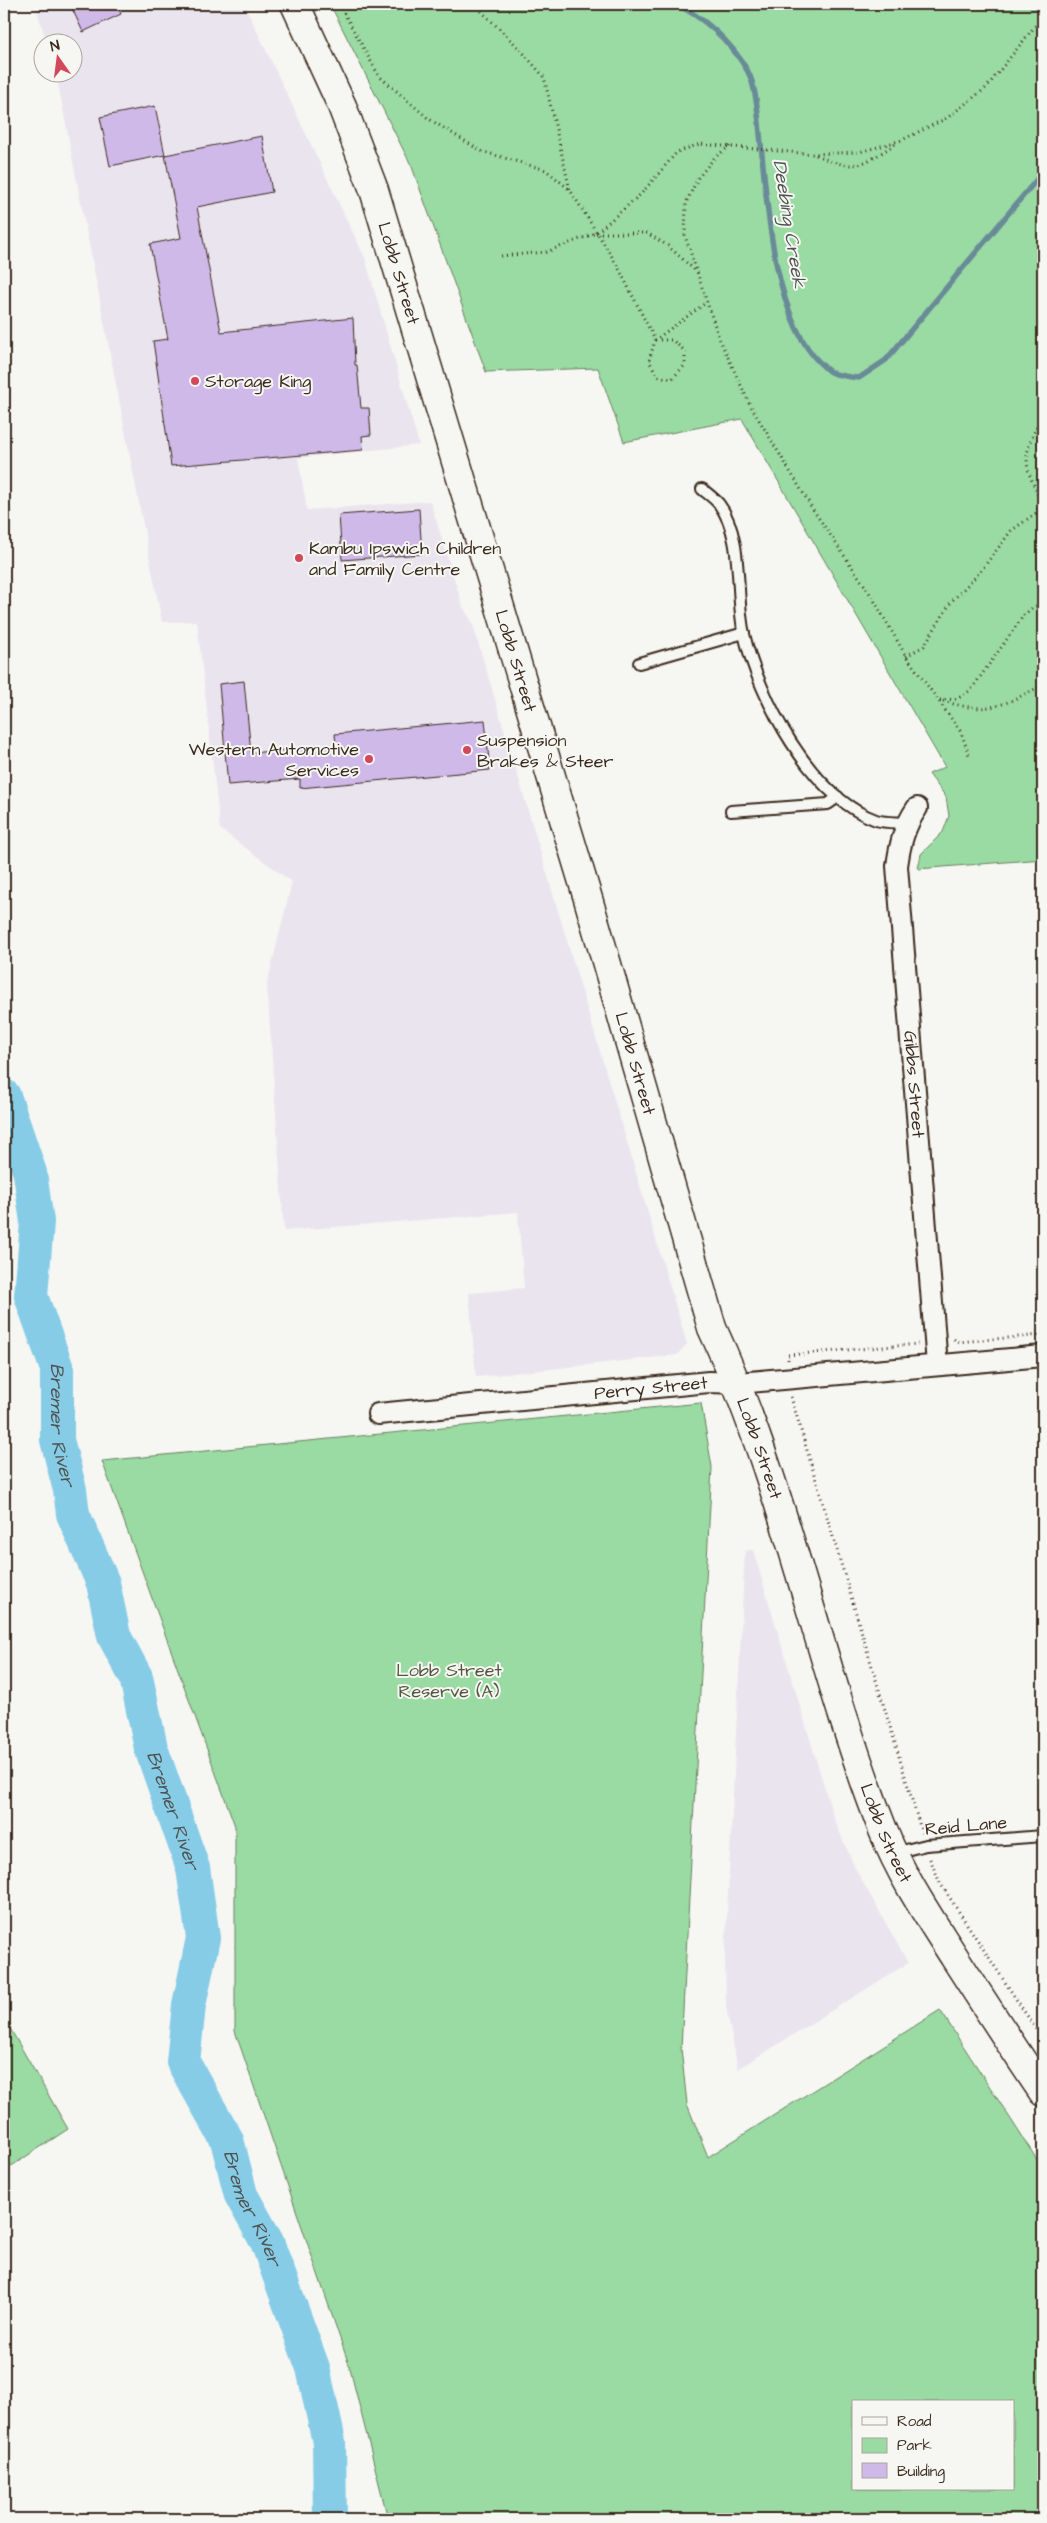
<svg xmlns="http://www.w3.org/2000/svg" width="1047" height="2523" font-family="'Architects Daughter',sans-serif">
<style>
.built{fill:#eae4ef}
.green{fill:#9adaa3;stroke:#6a8260;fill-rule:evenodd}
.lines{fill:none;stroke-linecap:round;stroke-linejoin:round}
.stream{stroke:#688b97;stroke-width:5.5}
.river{stroke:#86cce7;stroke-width:34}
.building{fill:#cfb9e9;stroke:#3b2a1e}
.lane-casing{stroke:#3b2a1e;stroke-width:14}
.street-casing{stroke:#3b2a1e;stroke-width:24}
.secondary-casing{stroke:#3b2a1e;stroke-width:31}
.path{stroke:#3b2a1e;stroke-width:3;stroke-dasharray:1 4;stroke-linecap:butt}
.lane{stroke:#f6f6f2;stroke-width:10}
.street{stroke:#f6f6f2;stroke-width:20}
.secondary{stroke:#f6f6f2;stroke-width:28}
.poi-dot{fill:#d1495b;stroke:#f6f6f2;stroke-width:2}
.labels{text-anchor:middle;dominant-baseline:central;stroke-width:4;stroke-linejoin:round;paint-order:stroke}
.street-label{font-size:18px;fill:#3b2a1e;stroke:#f6f6f2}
.poi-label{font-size:18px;fill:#3b2a1e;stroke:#f6f6f2;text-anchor:start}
.park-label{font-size:18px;fill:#53563f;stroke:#f6f6f2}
.water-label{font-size:19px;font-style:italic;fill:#4e5250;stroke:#f6f6f2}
</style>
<rect width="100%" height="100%" fill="#f6f6f2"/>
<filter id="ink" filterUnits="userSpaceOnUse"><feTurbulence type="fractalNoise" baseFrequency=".02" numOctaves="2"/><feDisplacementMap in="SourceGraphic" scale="10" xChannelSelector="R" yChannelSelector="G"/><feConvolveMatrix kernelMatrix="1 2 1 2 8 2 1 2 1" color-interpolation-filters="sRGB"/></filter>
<g filter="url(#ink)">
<!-- built -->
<g class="built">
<polygon points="35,4 244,4 365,258 419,445 298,458 307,510 430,501 463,607 472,622 687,1344 677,1355 476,1377 469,1293 524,1288 518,1212 284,1231 267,984 292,882 220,829 197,621 162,622 56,73 72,72 72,42 47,42"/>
<polygon points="753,1550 834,1819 855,1868 908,1963 738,2069 726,2006 725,1955 745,1551"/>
</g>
<!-- green -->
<g class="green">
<polygon points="330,4 1043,4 1043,859 918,869 921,854 943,832 949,816 946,797 929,774 945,767 742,419 624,442 598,368 486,372 412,167"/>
<path d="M701,1403L712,1467L681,2048L687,2104L708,2157L940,2010L1043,2169V2519H388L349,2365L235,2031V1826L102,1461ZM853,2402H1013V2489H853Z"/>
<polygon points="4,2018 68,2129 4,2171"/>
</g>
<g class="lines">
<!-- stream -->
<path class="stream" d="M675,4C704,17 731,42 747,70C757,86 759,125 761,144C767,206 774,320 821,364C825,367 828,372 833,373C840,376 851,377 859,378L886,360L1043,172"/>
<!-- river -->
<path class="river" id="s1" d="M4,1096L30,1173L37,1222L31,1296L57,1369V1440L70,1490L73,1514L103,1583L114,1636L136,1677L151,1748L193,1868L203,1938L189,2005L183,2062L227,2140L241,2195L267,2242L313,2368L329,2442L330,2519"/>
</g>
<!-- building -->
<g class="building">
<polygon points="70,4 117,4 121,14 83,32"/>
<polygon points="155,106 165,155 110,166 100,117"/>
<polygon points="262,136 272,192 197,207 221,332 353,318 355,365 357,365 361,408 369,408 371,435 362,436 363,450 171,466 153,341 168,339 150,244 181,238 165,155"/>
<polygon points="419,509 422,554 342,560 339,515"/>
<polygon points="244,681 251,753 336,745 335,734 485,720 490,770 300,788 300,779 228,785 219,684"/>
</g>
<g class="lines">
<!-- lane casing -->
<g class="lane-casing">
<g id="lane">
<path d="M702,489C708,494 714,498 719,504C744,537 735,595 744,634C759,698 811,797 876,820C885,823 897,822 907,823"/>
<polyline points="639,663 744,633"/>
<polyline points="731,811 828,804 838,797"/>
<polyline points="894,1853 926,1845 1043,1836"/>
</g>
</g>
<!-- street casing -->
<g class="street-casing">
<g id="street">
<path id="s2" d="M917,808C904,827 900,844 897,866L937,1365"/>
<path id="s3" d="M378,1414L709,1382L738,1383L1043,1356"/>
</g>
</g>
<!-- secondary casing -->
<g class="secondary-casing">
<g id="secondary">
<path id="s4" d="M295,4L342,106L374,190L589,902L712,1328C787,1489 818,1665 883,1830C901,1876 929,1917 955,1958C984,2003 1013,2048 1043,2092"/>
</g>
</g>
<!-- path -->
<g class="path">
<polyline points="339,4 379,76 429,119 481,151 546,170 569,189"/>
<polyline points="474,4 520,49 544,77 570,190 616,263 655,340"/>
<polyline points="730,146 715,157 698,178 686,203 685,236 719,338 750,405 814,511 871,595 906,656 961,732 969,755"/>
<path d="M816,155C856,173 862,165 897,143"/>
<polyline points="596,233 647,233 668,246 698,273"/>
<polyline points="501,256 546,252 596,233 641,194 677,152 700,144 813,154 860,152 902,140 947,118 986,88 1043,16"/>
<polyline points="655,340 672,340 685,351 685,365 672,379 658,376 649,361 655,340 707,302"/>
<polyline points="1036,429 1043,424"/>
<path d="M1036,514C1043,497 1034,488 1029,473C1023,452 1032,434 1043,417"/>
<polyline points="906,656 924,646 951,602 980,572 1011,531 1043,508"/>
<polyline points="940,700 957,699 971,690 1024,615 1033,607 1043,604"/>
<path d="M943,701C990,715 1001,706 1043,685"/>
<polyline points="954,1339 957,1342 1043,1335"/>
<polyline points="788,1360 788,1355 918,1344"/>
<polyline points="791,1397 922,1833"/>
<polyline points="930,1859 940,1883 1043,2040"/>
</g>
<!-- lane -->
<use href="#lane" class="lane"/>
<!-- street -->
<use href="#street" class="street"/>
<!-- secondary -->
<use href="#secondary" class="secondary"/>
</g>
</g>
<!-- markers -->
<g class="poi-dot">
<circle cx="195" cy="381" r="5"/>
<circle cx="299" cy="558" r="5"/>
<circle cx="467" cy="750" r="5"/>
<circle cx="369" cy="759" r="5"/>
</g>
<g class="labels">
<!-- street labels -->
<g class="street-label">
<text stroke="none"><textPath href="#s4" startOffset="289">Lobb Street</textPath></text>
<text stroke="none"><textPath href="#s4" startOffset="694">Lobb Street</textPath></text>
<text stroke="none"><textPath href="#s4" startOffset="1114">Lobb Street</textPath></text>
<text stroke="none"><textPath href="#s2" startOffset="281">Gibbs Street</textPath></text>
<text stroke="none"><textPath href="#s3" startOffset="274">Perry Street</textPath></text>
<text stroke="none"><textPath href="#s4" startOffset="1519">Lobb Street</textPath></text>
<text transform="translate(966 1826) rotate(-5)">Reid Lane</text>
<text stroke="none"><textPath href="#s4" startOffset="1924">Lobb Street</textPath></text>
</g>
<!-- poi labels -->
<g class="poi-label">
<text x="205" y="381">Storage King</text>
<text x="309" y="548">Kambu Ipswich Children<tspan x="309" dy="21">and Family Centre</tspan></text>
<text x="477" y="740">Suspension<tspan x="477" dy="21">Brakes &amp; Steer</tspan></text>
<text x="359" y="749" text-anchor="end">Western Automotive<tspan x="359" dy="21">Services</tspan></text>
</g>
<!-- park labels -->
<g class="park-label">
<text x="449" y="1670">Lobb Street<tspan x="449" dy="21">Reserve (A)</tspan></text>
</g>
<!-- water labels -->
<g class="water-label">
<text transform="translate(789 224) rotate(81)">Deebing Creek</text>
<text stroke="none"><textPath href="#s1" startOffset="339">Bremer River</textPath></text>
<text stroke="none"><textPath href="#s1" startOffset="744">Bremer River</textPath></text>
<text stroke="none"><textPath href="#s1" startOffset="1164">Bremer River</textPath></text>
</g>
</g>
<!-- margin -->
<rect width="1047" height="2523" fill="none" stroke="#f6f6f2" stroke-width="20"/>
<rect x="10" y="10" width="1027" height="2503" fill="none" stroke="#3b2a1e" stroke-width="2" filter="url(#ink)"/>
<!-- legend -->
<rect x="852" y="2400" width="162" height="90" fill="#f6f6f2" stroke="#aba49d"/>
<rect x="862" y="2417" width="25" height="8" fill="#f6f6f2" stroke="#aba49d"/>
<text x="897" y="2426" font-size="15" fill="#3b2a1e">Road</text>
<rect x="862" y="2438" width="25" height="15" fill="#9adaa3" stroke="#aba49d"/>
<text x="897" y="2450" font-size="15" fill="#3b2a1e">Park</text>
<rect x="862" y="2463" width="25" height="15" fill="#cfb9e9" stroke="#aba49d"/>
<text x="897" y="2476" font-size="15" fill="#3b2a1e">Building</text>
<!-- north arrow -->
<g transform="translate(58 58) rotate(346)"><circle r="24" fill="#f6f6f2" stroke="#aba49d"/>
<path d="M0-4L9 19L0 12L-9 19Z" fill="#d1495b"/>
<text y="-8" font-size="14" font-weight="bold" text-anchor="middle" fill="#3b2a1e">N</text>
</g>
</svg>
